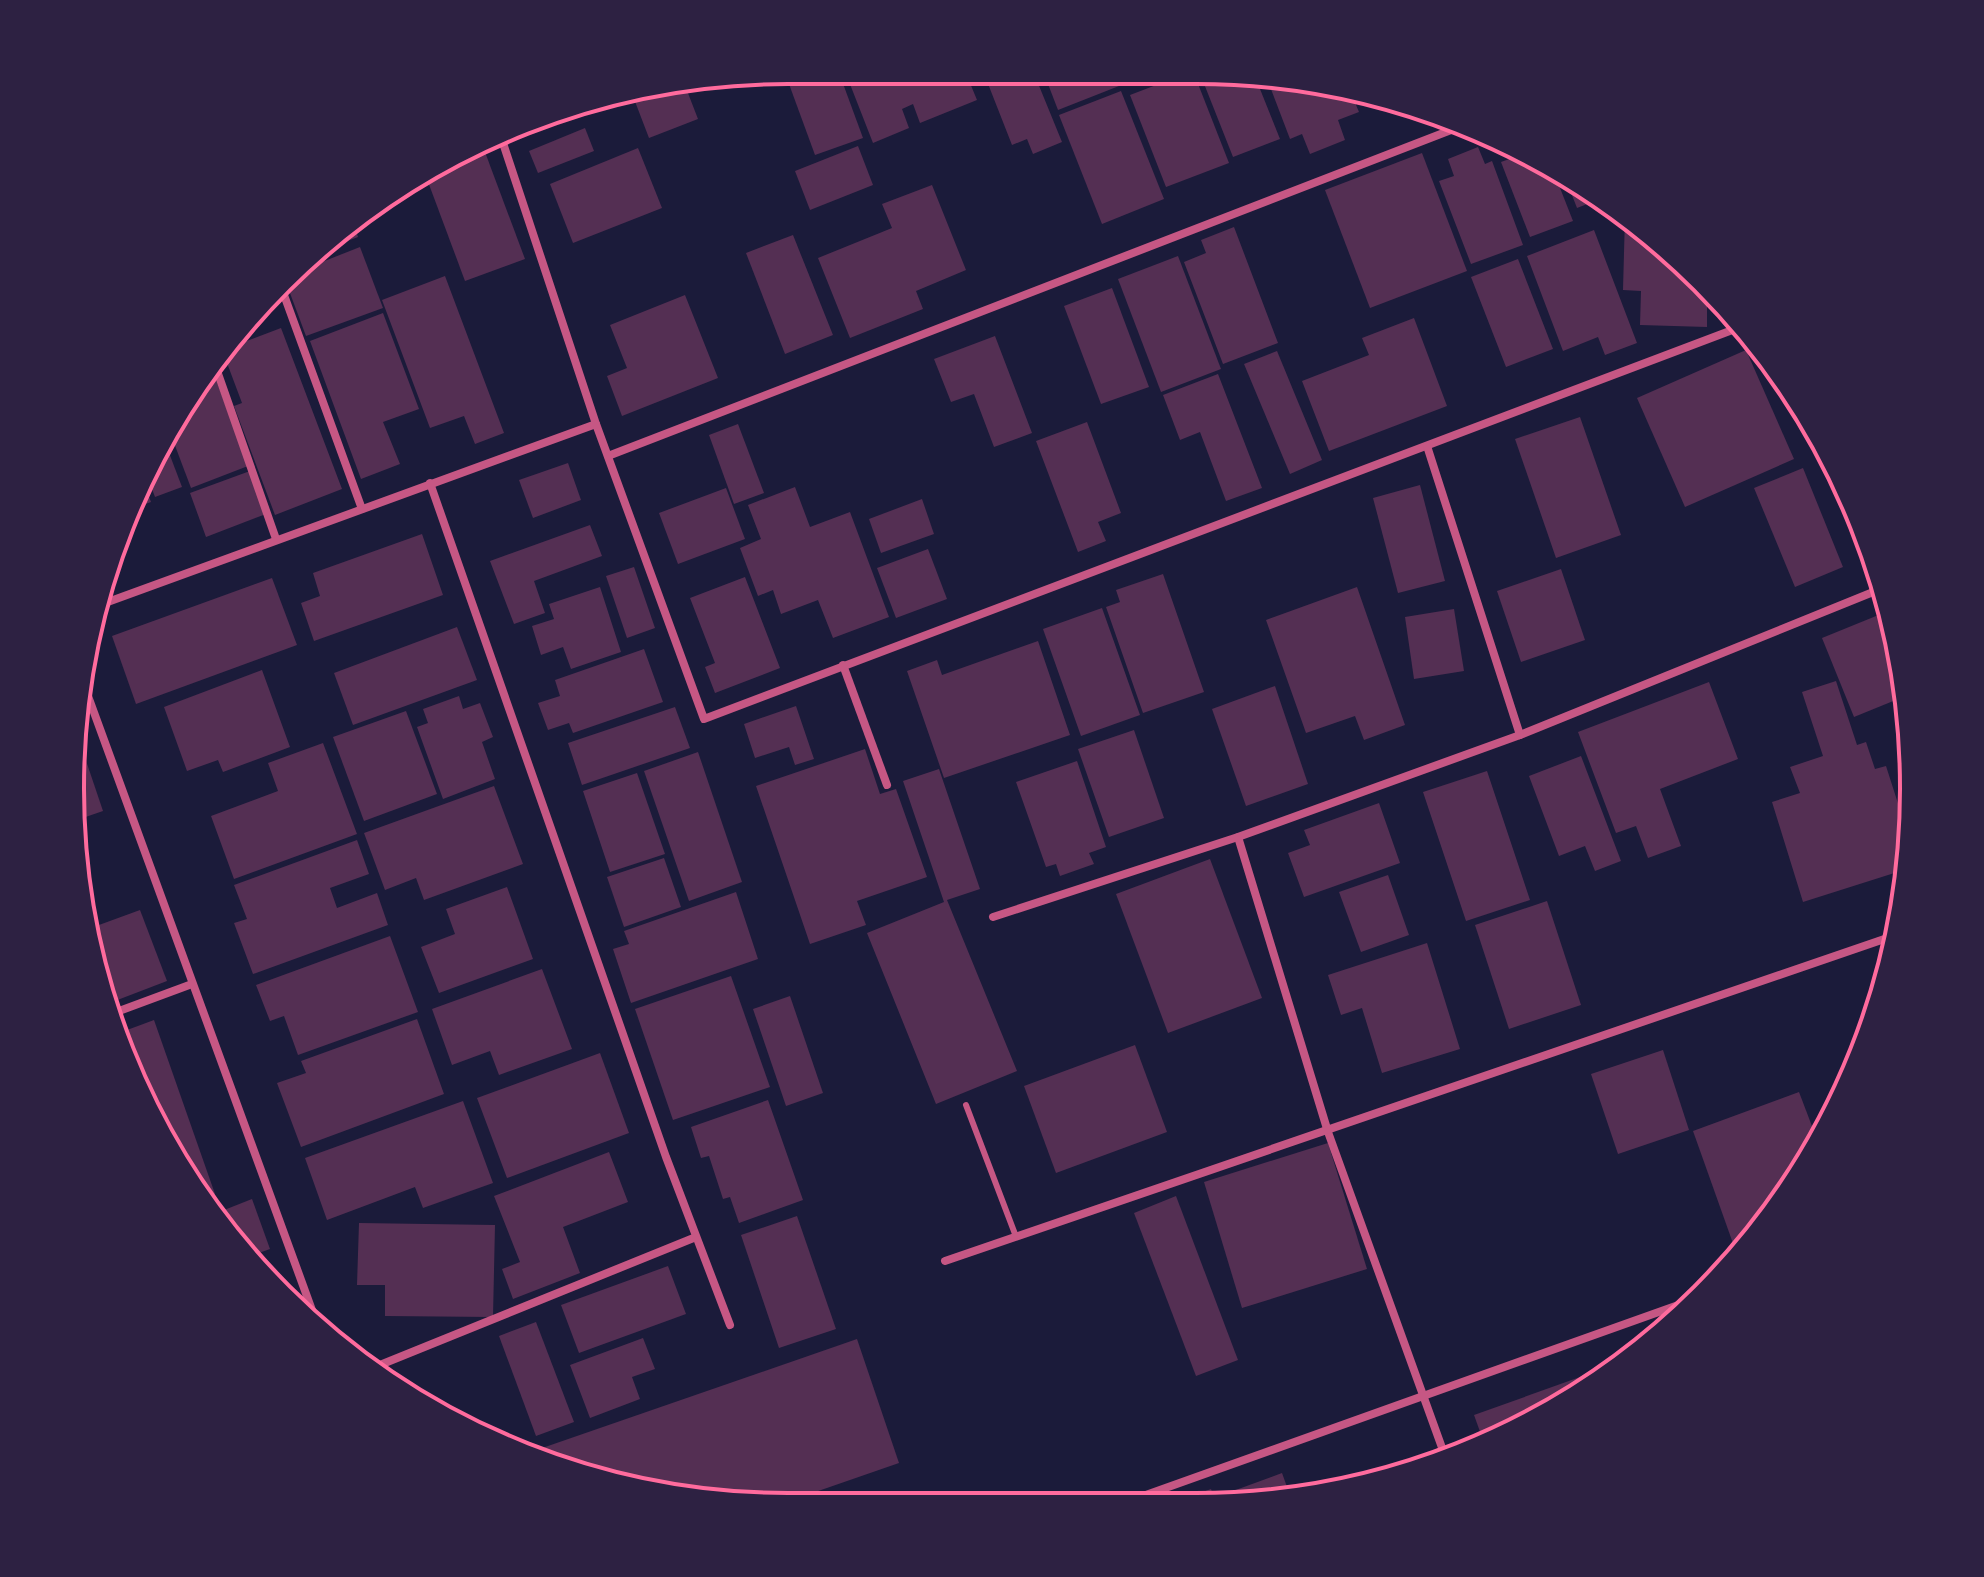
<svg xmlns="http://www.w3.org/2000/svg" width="1984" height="1577" font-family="'Source Sans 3',sans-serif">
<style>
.building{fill:#542f53}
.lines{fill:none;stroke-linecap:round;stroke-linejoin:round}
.service{stroke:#c65784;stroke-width:6}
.minor{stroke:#c65784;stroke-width:8}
.rim{fill:none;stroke:#ff6b9d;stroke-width:4}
</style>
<rect width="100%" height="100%" fill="#1b1b3a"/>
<!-- building -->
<g class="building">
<polygon points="829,70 838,70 863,138 815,155 789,84"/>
<polygon points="871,70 965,71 977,100 920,123 913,104 902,109 909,128 873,143 848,79"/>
<polygon points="983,71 1033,71 1062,142 1033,154 1027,139 1012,145"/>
<polygon points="1043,71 1113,71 1119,86 1058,110"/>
<polygon points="1193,71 1229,163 1166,187 1130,95"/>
<polygon points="1199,71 1254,74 1280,139 1233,157"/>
<polygon points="1266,76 1351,93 1359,112 1338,120 1345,140 1310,154 1302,134 1290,139"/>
<polygon points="698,82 686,88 698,119 649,138 631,91"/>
<polygon points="1121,91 1164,199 1102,224 1059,115"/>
<polygon points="585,128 594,151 538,173 529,151"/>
<polygon points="482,144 525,259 465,281 424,171"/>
<polygon points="858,146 873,185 810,210 795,171"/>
<polygon points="1478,147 1485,164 1492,161 1523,245 1471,264 1439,181 1454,176 1448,159"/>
<polygon points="638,148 662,208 573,243 550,184"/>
<polygon points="1422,153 1467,271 1370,308 1325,190"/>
<polygon points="1526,153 1551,165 1573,221 1530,237 1501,162"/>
<polygon points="1563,172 1600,199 1577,208"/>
<polygon points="932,185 966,270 916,291 923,309 850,338 818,258 892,228 882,204"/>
<polygon points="1625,216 1669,248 1707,294 1707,327 1640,325 1641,291 1623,290"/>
<polygon points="354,224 358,237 318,252"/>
<polygon points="1234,227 1278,343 1223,364 1184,262 1206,253 1201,240"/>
<polygon points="1594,230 1637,343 1605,355 1598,337 1563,351 1527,256"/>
<polygon points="793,235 833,335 785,354 746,253"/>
<polygon points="360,247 383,308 306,336 284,277"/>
<polygon points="1178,256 1221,369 1161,392 1118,279"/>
<polygon points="1518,259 1553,349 1506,367 1471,277"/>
<polygon points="445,276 504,433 475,444 464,416 430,428 382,300"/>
<polygon points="1112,288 1149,387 1101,404 1064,306"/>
<polygon points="685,295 718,378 622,416 607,376 627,368 610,325"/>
<polygon points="383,313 419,409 383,422 400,464 361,479 310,341"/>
<polygon points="1414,318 1447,406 1329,451 1302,381 1369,355 1362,338"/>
<polygon points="281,328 342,489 275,515 234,406 242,403 224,355 228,348"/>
<polygon points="995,336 1032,433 994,447 974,394 951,402 934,359"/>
<polygon points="1746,350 1794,459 1685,507 1637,398"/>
<polygon points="1277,351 1322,460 1290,474 1244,364"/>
<polygon points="212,369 248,466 191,488 168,427"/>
<polygon points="1218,374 1262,488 1226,501 1200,432 1180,440 1163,395"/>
<polygon points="1580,417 1621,535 1556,558 1515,439"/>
<polygon points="1087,422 1121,513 1098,522 1106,541 1078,552 1036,441"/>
<polygon points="738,424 764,493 734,504 709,435"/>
<polygon points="163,437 182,487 155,497 147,476"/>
<polygon points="568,463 581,500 533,518 519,480"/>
<polygon points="1803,468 1843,567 1795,587 1754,488"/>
<polygon points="250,471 266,514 206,537 190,493"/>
<polygon points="144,484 151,502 134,508"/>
<polygon points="1420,485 1445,581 1398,593 1373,498"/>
<polygon points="795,487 810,527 850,512 889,617 833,638 818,600 781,614 773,590 758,596 740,548 761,539 748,505"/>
<polygon points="726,488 745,539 678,564 659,513"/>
<polygon points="922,499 934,534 881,553 869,519"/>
<polygon points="590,525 602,556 534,581 545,613 514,624 490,561"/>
<polygon points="422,534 443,595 314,641 301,603 320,596 313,573"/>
<polygon points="928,549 947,599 896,618 877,568"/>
<polygon points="634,567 655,628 627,638 606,576"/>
<polygon points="1561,569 1585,640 1521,662 1497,591"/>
<polygon points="1163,574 1204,692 1143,713 1106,607 1120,602 1116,590"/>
<polygon points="745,577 780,668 715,693 705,667 715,663 690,598"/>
<polygon points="272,578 297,645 136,704 112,636"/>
<polygon points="600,587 621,652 571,669 563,647 541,655 532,626 554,619 549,604"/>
<polygon points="1357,587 1405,725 1364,740 1355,716 1306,733 1266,620"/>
<polygon points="1102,608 1140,715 1081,736 1043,629"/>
<polygon points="1454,609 1464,671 1414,679 1405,617"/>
<polygon points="1881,614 1899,659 1908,695 1854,717 1822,638"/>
<polygon points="457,627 477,680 353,725 334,673"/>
<polygon points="1038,641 1070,735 944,778 907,671 937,660 942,675"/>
<polygon points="644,649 663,702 573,733 569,723 548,730 538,703 560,696 555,680"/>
<polygon points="262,670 290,747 223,772 218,760 187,771 164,707"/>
<polygon points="1836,681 1857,745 1866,742 1875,769 1886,766 1911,844 1907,869 1803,902 1772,802 1800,793 1790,767 1823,756 1802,692"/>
<polygon points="1709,682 1738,759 1660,789 1681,846 1648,858 1636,826 1616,833 1578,732"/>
<polygon points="1275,686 1308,784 1246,806 1212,709"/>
<polygon points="459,696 463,709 480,703 493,737 482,742 495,779 443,799 417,727 428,723 423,709"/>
<polygon points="796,706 814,759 795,765 789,747 755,758 744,724"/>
<polygon points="675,707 690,748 582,785 568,743"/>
<polygon points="406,711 437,794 364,821 333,737"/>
<polygon points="1134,730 1164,818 1109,837 1078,749"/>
<polygon points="77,734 103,811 74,821 70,788"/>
<polygon points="323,743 357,834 234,879 211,816 278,791 268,763"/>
<polygon points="865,749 880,794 896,789 927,877 857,901 866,925 810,944 756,786"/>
<polygon points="698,752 742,882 689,901 644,771"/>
<polygon points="1581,756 1621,861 1595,871 1585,846 1559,856 1529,776"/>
<polygon points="1077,761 1106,847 1089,853 1094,864 1060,876 1056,864 1046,867 1016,782"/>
<polygon points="939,769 980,889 947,900 1017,1071 936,1104 867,933 944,902 903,781"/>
<polygon points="1487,771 1530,900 1466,921 1423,792"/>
<polygon points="637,773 665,854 610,872 583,791"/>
<polygon points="494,786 523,864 424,900 416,878 385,890 364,833"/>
<polygon points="1379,803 1400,863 1304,897 1288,853 1310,845 1304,830"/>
<polygon points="357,840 369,874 330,888 337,908 377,893 388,925 253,974 234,923 247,919 234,885"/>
<polygon points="664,858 681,907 624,927 607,877"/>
<polygon points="1210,859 1262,998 1168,1033 1116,894"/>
<polygon points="1388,875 1409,935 1361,952 1339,892"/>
<polygon points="507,887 533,959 439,993 421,947 455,934 446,909"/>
<polygon points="736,892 758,959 631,1003 613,949 629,944 624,931"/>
<polygon points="1547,901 1581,1005 1509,1029 1475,925"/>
<polygon points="140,910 167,981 107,1004 94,974 88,929"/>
<polygon points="390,936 418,1012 298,1055 284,1016 270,1021 256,985"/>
<polygon points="1427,943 1460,1049 1382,1073 1362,1008 1341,1015 1328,975"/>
<polygon points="542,969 572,1049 499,1075 490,1051 452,1065 432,1009"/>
<polygon points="731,976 770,1087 673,1120 635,1009"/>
<polygon points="790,996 823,1093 786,1106 753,1009"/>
<polygon points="417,1019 444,1094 301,1147 277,1083 306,1073 301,1061"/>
<polygon points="154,1020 215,1194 203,1199 166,1147 119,1033"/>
<polygon points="1135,1045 1167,1132 1056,1173 1024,1086"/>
<polygon points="1663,1050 1689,1130 1618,1154 1591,1074"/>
<polygon points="600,1053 629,1133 507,1178 477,1098"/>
<polygon points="1799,1092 1818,1142 1765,1226 1748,1244 1735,1249 1693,1131"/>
<polygon points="768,1100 803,1200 739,1223 730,1197 723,1199 709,1156 701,1158 691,1127"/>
<polygon points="463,1101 493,1183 423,1208 415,1187 327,1220 305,1158"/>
<polygon points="1328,1143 1367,1269 1242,1308 1204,1182"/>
<polygon points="609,1152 628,1202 563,1227 580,1273 513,1299 502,1269 520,1262 494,1196"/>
<polygon points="1176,1196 1238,1360 1196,1376 1134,1213"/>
<polygon points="252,1199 270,1249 245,1258 214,1214"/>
<polygon points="797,1216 836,1329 779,1348 741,1235"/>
<polygon points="359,1223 495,1225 493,1317 385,1316 385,1285 357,1285"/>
<polygon points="668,1266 686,1314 579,1353 561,1305"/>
<polygon points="536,1322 574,1422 536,1436 499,1336"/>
<polygon points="643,1338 655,1369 632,1377 640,1399 590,1418 570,1365"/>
<polygon points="857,1339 899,1463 775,1506 649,1493 522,1455"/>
<polygon points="1622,1362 1554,1411 1483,1440 1474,1415"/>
<polygon points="1282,1473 1291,1498 1225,1505 1222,1495"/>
<polygon points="1211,1489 1217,1506 1167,1506 1167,1505"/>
</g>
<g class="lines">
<!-- service -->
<polyline class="service" points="966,1105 1015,1234"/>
<!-- minor -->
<g class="minor">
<polyline points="501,137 596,424 704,719 1735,329"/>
<polyline points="284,295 362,509"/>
<polyline points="215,365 276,539"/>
<polyline points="608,456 1464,125"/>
<polyline points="430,483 666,1157 730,1325"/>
<polyline points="94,607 596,424"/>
<polyline points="843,665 887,785"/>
<polyline points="84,685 316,1321"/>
<polyline points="1520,735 1883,588"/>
<polyline points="1238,837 1328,1132 1445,1456"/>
<polyline points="993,917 1238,837 1520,735 1427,446"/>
<polyline points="111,1014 192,984"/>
<polyline points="945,1261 1896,935"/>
<polyline points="370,1369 696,1237"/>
<polyline points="1115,1506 1698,1298"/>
<polyline points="814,1507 825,1503 842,1507"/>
</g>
</g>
<!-- crop -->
<path d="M0 0H1984V1577H0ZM788 84H1196A704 704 0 0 1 1900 788V789A704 704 0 0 1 1196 1493H788A704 704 0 0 1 84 789V788A704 704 0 0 1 788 84Z" fill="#2d2142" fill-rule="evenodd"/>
<path class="rim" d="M788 84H1196A704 704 0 0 1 1900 788V789A704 704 0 0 1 1196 1493H788A704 704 0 0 1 84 789V788A704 704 0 0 1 788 84Z"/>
</svg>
